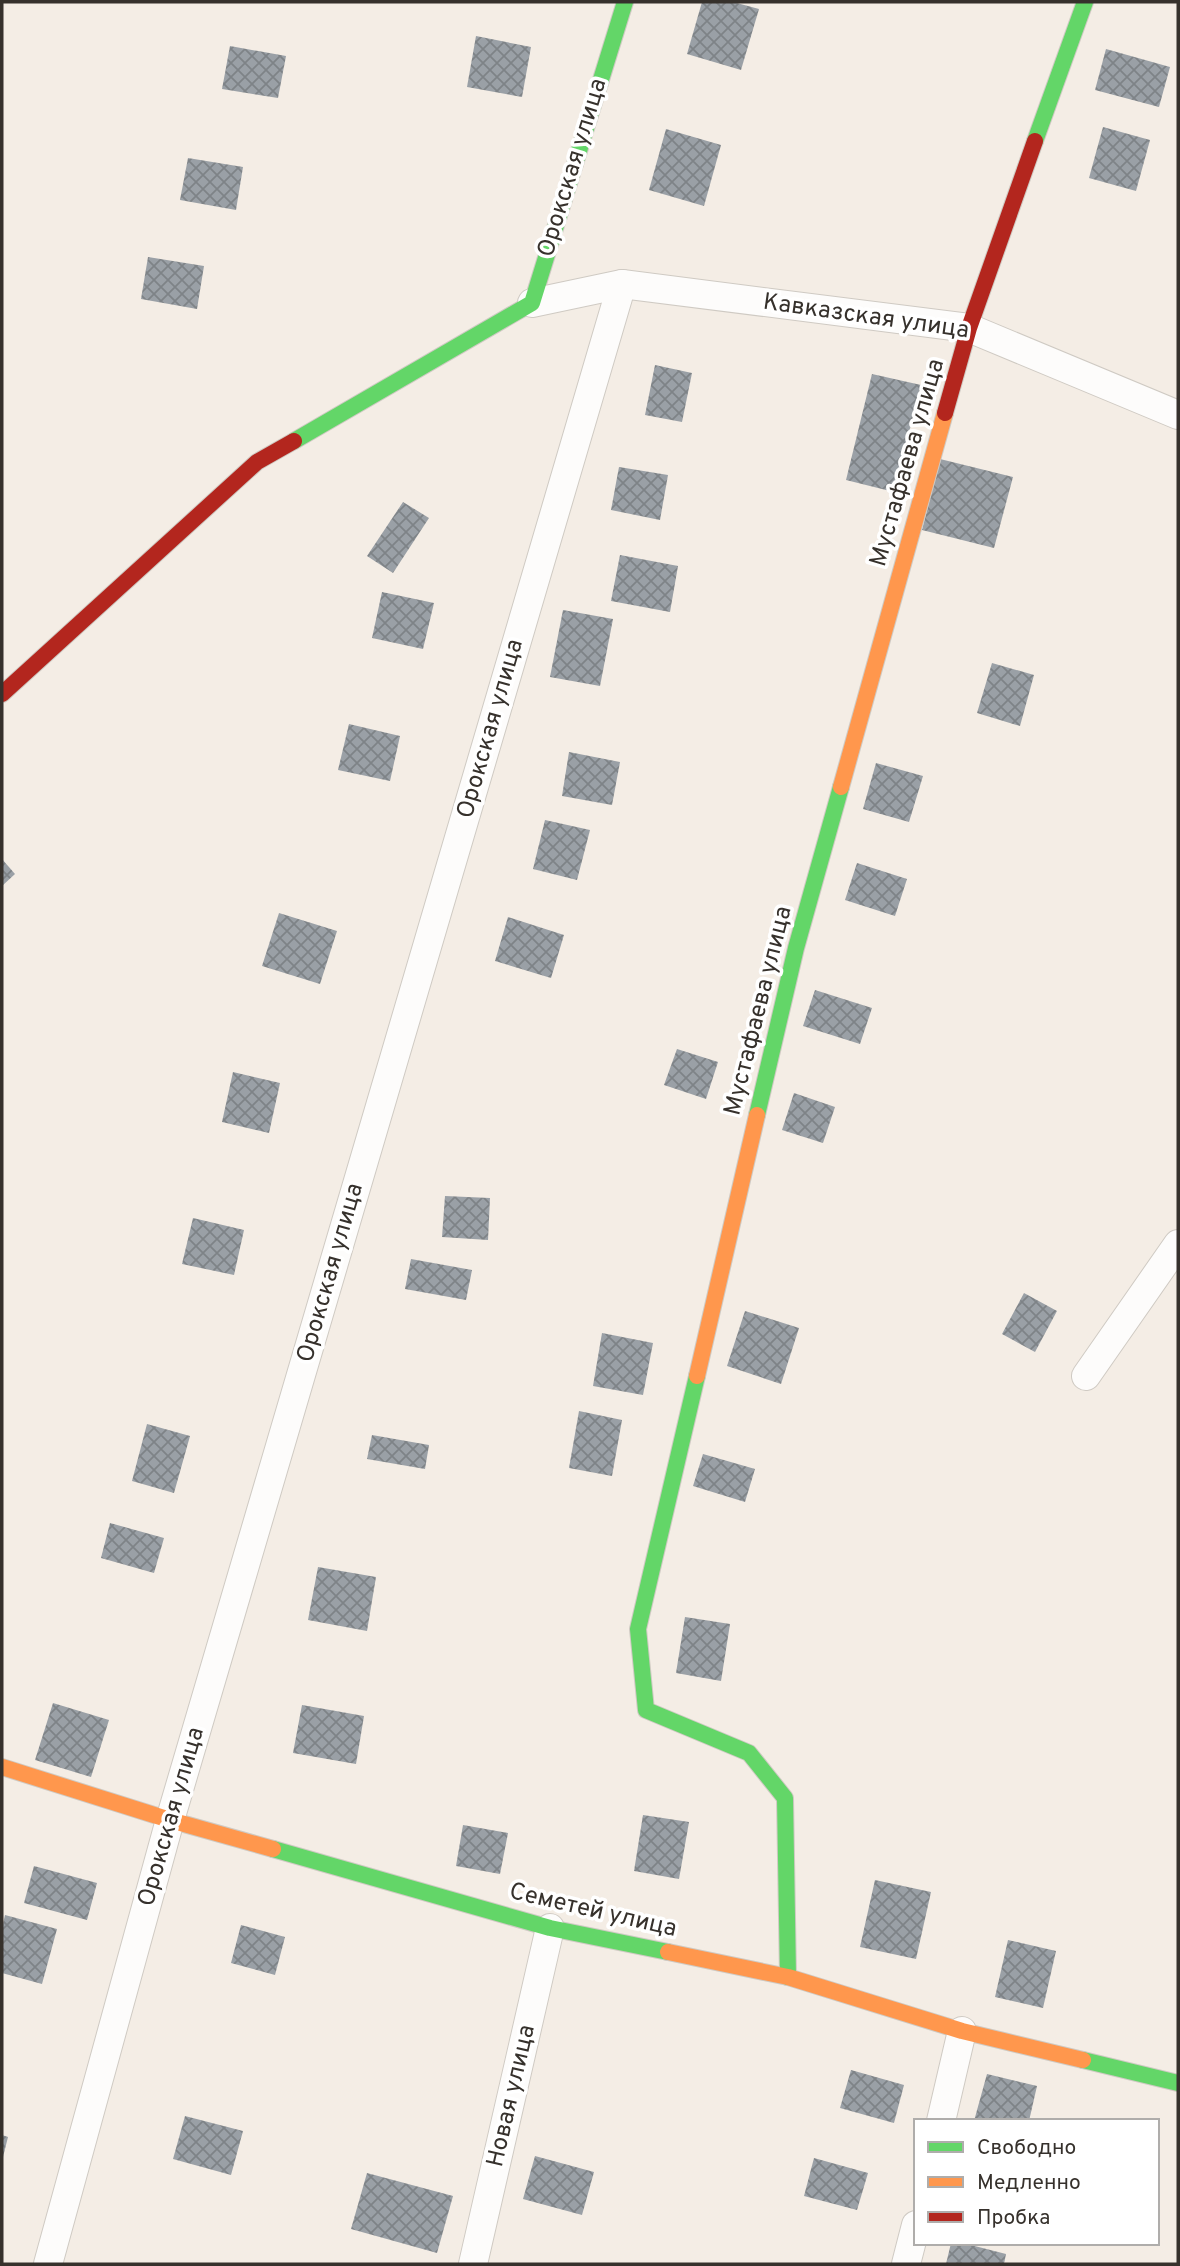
<svg xmlns="http://www.w3.org/2000/svg" width="1180" height="2266" font-family="Overpass,sans-serif">
<style>
.building{fill:url(#building-cross-hatch)}
.lines{fill:none;stroke-linecap:round;stroke-linejoin:round}
.street-casing{stroke:#cfcac3;stroke-width:30}
.fast-casing{stroke:#cfcac3;stroke-width:18}
.slow-casing{stroke:#cfcac3;stroke-width:18}
.jam-casing{stroke:#cfcac3;stroke-width:18}
.street{stroke:#fdfcfb;stroke-width:28}
.fast{stroke:#63d668;stroke-width:16}
.slow{stroke:#ff974d;stroke-width:16}
.jam{stroke:#b3261e;stroke-width:16}
.labels{text-anchor:middle;dominant-baseline:central;stroke-width:7;stroke-linejoin:round;paint-order:stroke}
.street-label{font-size:24px;fill:#36312c;stroke:#fff}
</style>
<defs>
<pattern id="building-cross-hatch" width="8" height="8" patternUnits="userSpaceOnUse" patternTransform="scale(1.75)"><rect width="8" height="8" fill="#9aa0a6"/><path d="M0 0l8 8M0 8l8-8" fill="none" stroke="#7e8387"/></pattern>
</defs>
<rect width="100%" height="100%" fill="#f4ede5"/>
<!-- building -->
<g class="building">
<polygon points="702,2 733,2 759,9 741,70 687,54"/>
<polygon points="476,36 531,47 522,97 467,87"/>
<polygon points="230,46 286,56 278,98 222,89"/>
<polygon points="1106,49 1170,67 1159,107 1095,90"/>
<polygon points="1103,127 1150,140 1136,191 1089,178"/>
<polygon points="666,129 721,145 704,206 649,190"/>
<polygon points="188,158 243,167 236,210 180,200"/>
<polygon points="148,257 204,266 197,309 141,299"/>
<polygon points="655,365 692,373 682,422 645,415"/>
<polygon points="872,374 921,385 894,492 846,480"/>
<polygon points="940,459 1013,477 994,548 922,530"/>
<polygon points="619,467 668,475 660,520 611,510"/>
<polygon points="403,502 429,518 393,573 367,556"/>
<polygon points="620,555 678,566 670,612 611,601"/>
<polygon points="382,592 434,603 423,649 372,638"/>
<polygon points="563,610 613,619 600,686 550,677"/>
<polygon points="992,663 1034,675 1020,726 977,713"/>
<polygon points="349,724 400,736 390,781 338,770"/>
<polygon points="569,752 620,762 612,805 562,796"/>
<polygon points="876,763 923,776 909,822 863,809"/>
<polygon points="545,820 590,830 577,880 533,869"/>
<polygon points="2,859 15,874 2,886"/>
<polygon points="857,863 907,879 895,916 845,900"/>
<polygon points="279,913 337,931 320,984 262,966"/>
<polygon points="508,917 564,935 551,978 495,961"/>
<polygon points="815,990 872,1008 860,1044 803,1026"/>
<polygon points="677,1049 718,1062 706,1099 664,1085"/>
<polygon points="233,1072 280,1083 269,1133 222,1122"/>
<polygon points="794,1093 835,1107 823,1143 782,1130"/>
<polygon points="445,1196 490,1198 488,1240 442,1237"/>
<polygon points="193,1218 244,1230 234,1275 182,1264"/>
<polygon points="411,1259 472,1270 466,1300 405,1289"/>
<polygon points="1024,1293 1057,1311 1035,1352 1002,1334"/>
<polygon points="745,1311 799,1328 781,1384 727,1366"/>
<polygon points="602,1333 653,1343 643,1395 593,1386"/>
<polygon points="579,1411 622,1420 612,1476 569,1468"/>
<polygon points="147,1424 190,1436 174,1493 132,1481"/>
<polygon points="372,1435 429,1445 425,1469 367,1459"/>
<polygon points="703,1454 755,1469 745,1502 693,1486"/>
<polygon points="110,1523 164,1538 154,1573 101,1558"/>
<polygon points="318,1567 376,1577 367,1631 308,1620"/>
<polygon points="685,1617 730,1624 721,1681 676,1673"/>
<polygon points="53,1703 109,1720 91,1777 35,1760"/>
<polygon points="302,1705 364,1716 356,1764 293,1753"/>
<polygon points="643,1815 689,1822 679,1879 634,1871"/>
<polygon points="463,1825 508,1833 500,1874 456,1866"/>
<polygon points="34,1866 97,1883 87,1920 24,1903"/>
<polygon points="875,1880 931,1892 916,1959 860,1947"/>
<polygon points="5,1915 57,1929 42,1984 2,1973 2,1928"/>
<polygon points="241,1925 285,1937 275,1975 231,1963"/>
<polygon points="1008,1940 1056,1951 1043,2008 995,1997"/>
<polygon points="851,2070 904,2085 894,2123 840,2108"/>
<polygon points="987,2074 1037,2086 1029,2121 974,2121"/>
<polygon points="185,2116 243,2131 231,2175 173,2159"/>
<polygon points="2,2135 8,2137 3,2157 2,2157"/>
<polygon points="535,2156 594,2172 582,2215 523,2199"/>
<polygon points="814,2158 868,2173 857,2210 804,2196"/>
<polygon points="367,2173 453,2196 437,2253 351,2229"/>
<polygon points="951,2243 963,2243 1006,2254 1004,2264 946,2264"/>
</g>
<g class="lines">
<!-- street casing -->
<g class="street-casing">
<g id="street">
<polyline points="532,303 622,284 969,328 1178,415"/>
<polyline points="1086,1376 1178,1244"/>
<polyline points="941,2121 962,2031"/>
<polyline points="48,2264 170,1820 622,284"/>
<polyline points="473,2264 550,1928"/>
<polyline points="906,2264 916,2225"/>
</g>
</g>
<!-- fast casing -->
<g class="fast-casing">
<g id="fast">
<polyline points="1035,141 1085,2"/>
<polyline points="294,441 532,303 625,2"/>
<polyline points="757,1115 796,948 841,787"/>
<polyline points="697,1376 638,1629 646,1710 749,1753 785,1798 788,1977"/>
<polyline points="273,1849 550,1928 668,1952"/>
<polyline points="1083,2060 1178,2083"/>
</g>
</g>
<!-- slow casing -->
<g class="slow-casing">
<g id="slow">
<polyline points="841,787 945,413"/>
<polyline points="697,1376 757,1115"/>
<polyline points="2,1767 170,1820 273,1849"/>
<polyline points="668,1952 788,1977 962,2031 1083,2060"/>
</g>
</g>
<!-- jam casing -->
<g class="jam-casing">
<g id="jam">
<polyline points="945,413 969,328 1035,141"/>
<polyline points="2,694 257,462 294,441"/>
</g>
</g>
<!-- street -->
<use href="#street" class="street"/>
<!-- fast -->
<use href="#fast" class="fast"/>
<!-- slow -->
<use href="#slow" class="slow"/>
<!-- jam -->
<use href="#jam" class="jam"/>
</g>
<g class="labels">
<!-- street labels -->
<g class="street-label">
<text transform="translate(573 168) rotate(-73)">Орокская улица</text>
<text transform="translate(866 317) rotate(8)">Кавказская улица</text>
<text transform="translate(908 463) rotate(-74)">Мустафаева улица</text>
<text transform="translate(491 729) rotate(-74)">Орокская улица</text>
<text transform="translate(759 1011) rotate(-76)">Мустафаева улица</text>
<text transform="translate(331 1273) rotate(-74)">Орокская улица</text>
<text transform="translate(172 1817) rotate(-74)">Орокская улица</text>
<text transform="translate(593 1911) rotate(13)">Семетей улица</text>
<text transform="translate(512 2096) rotate(-77)">Новая улица</text>
</g>
</g>
<!-- border -->
<rect width="1180" height="2266" fill="none" stroke="#36312c" stroke-width="7"/>
<!-- legend -->
<rect x="914" y="2119" width="245" height="126" fill="#ffffff" stroke="#afadab" stroke-width="2"/>
<rect x="928" y="2142" width="35" height="10" fill="#63d668" stroke="#afadab" stroke-width="2"/>
<text x="977" y="2154" font-size="21" fill="#36312c">Свободно</text>
<rect x="928" y="2177" width="35" height="10" fill="#ff974d" stroke="#afadab" stroke-width="2"/>
<text x="977" y="2189" font-size="21" fill="#36312c">Медленно</text>
<rect x="928" y="2212" width="35" height="10" fill="#b3261e" stroke="#afadab" stroke-width="2"/>
<text x="977" y="2224" font-size="21" fill="#36312c">Пробка</text>
</svg>
